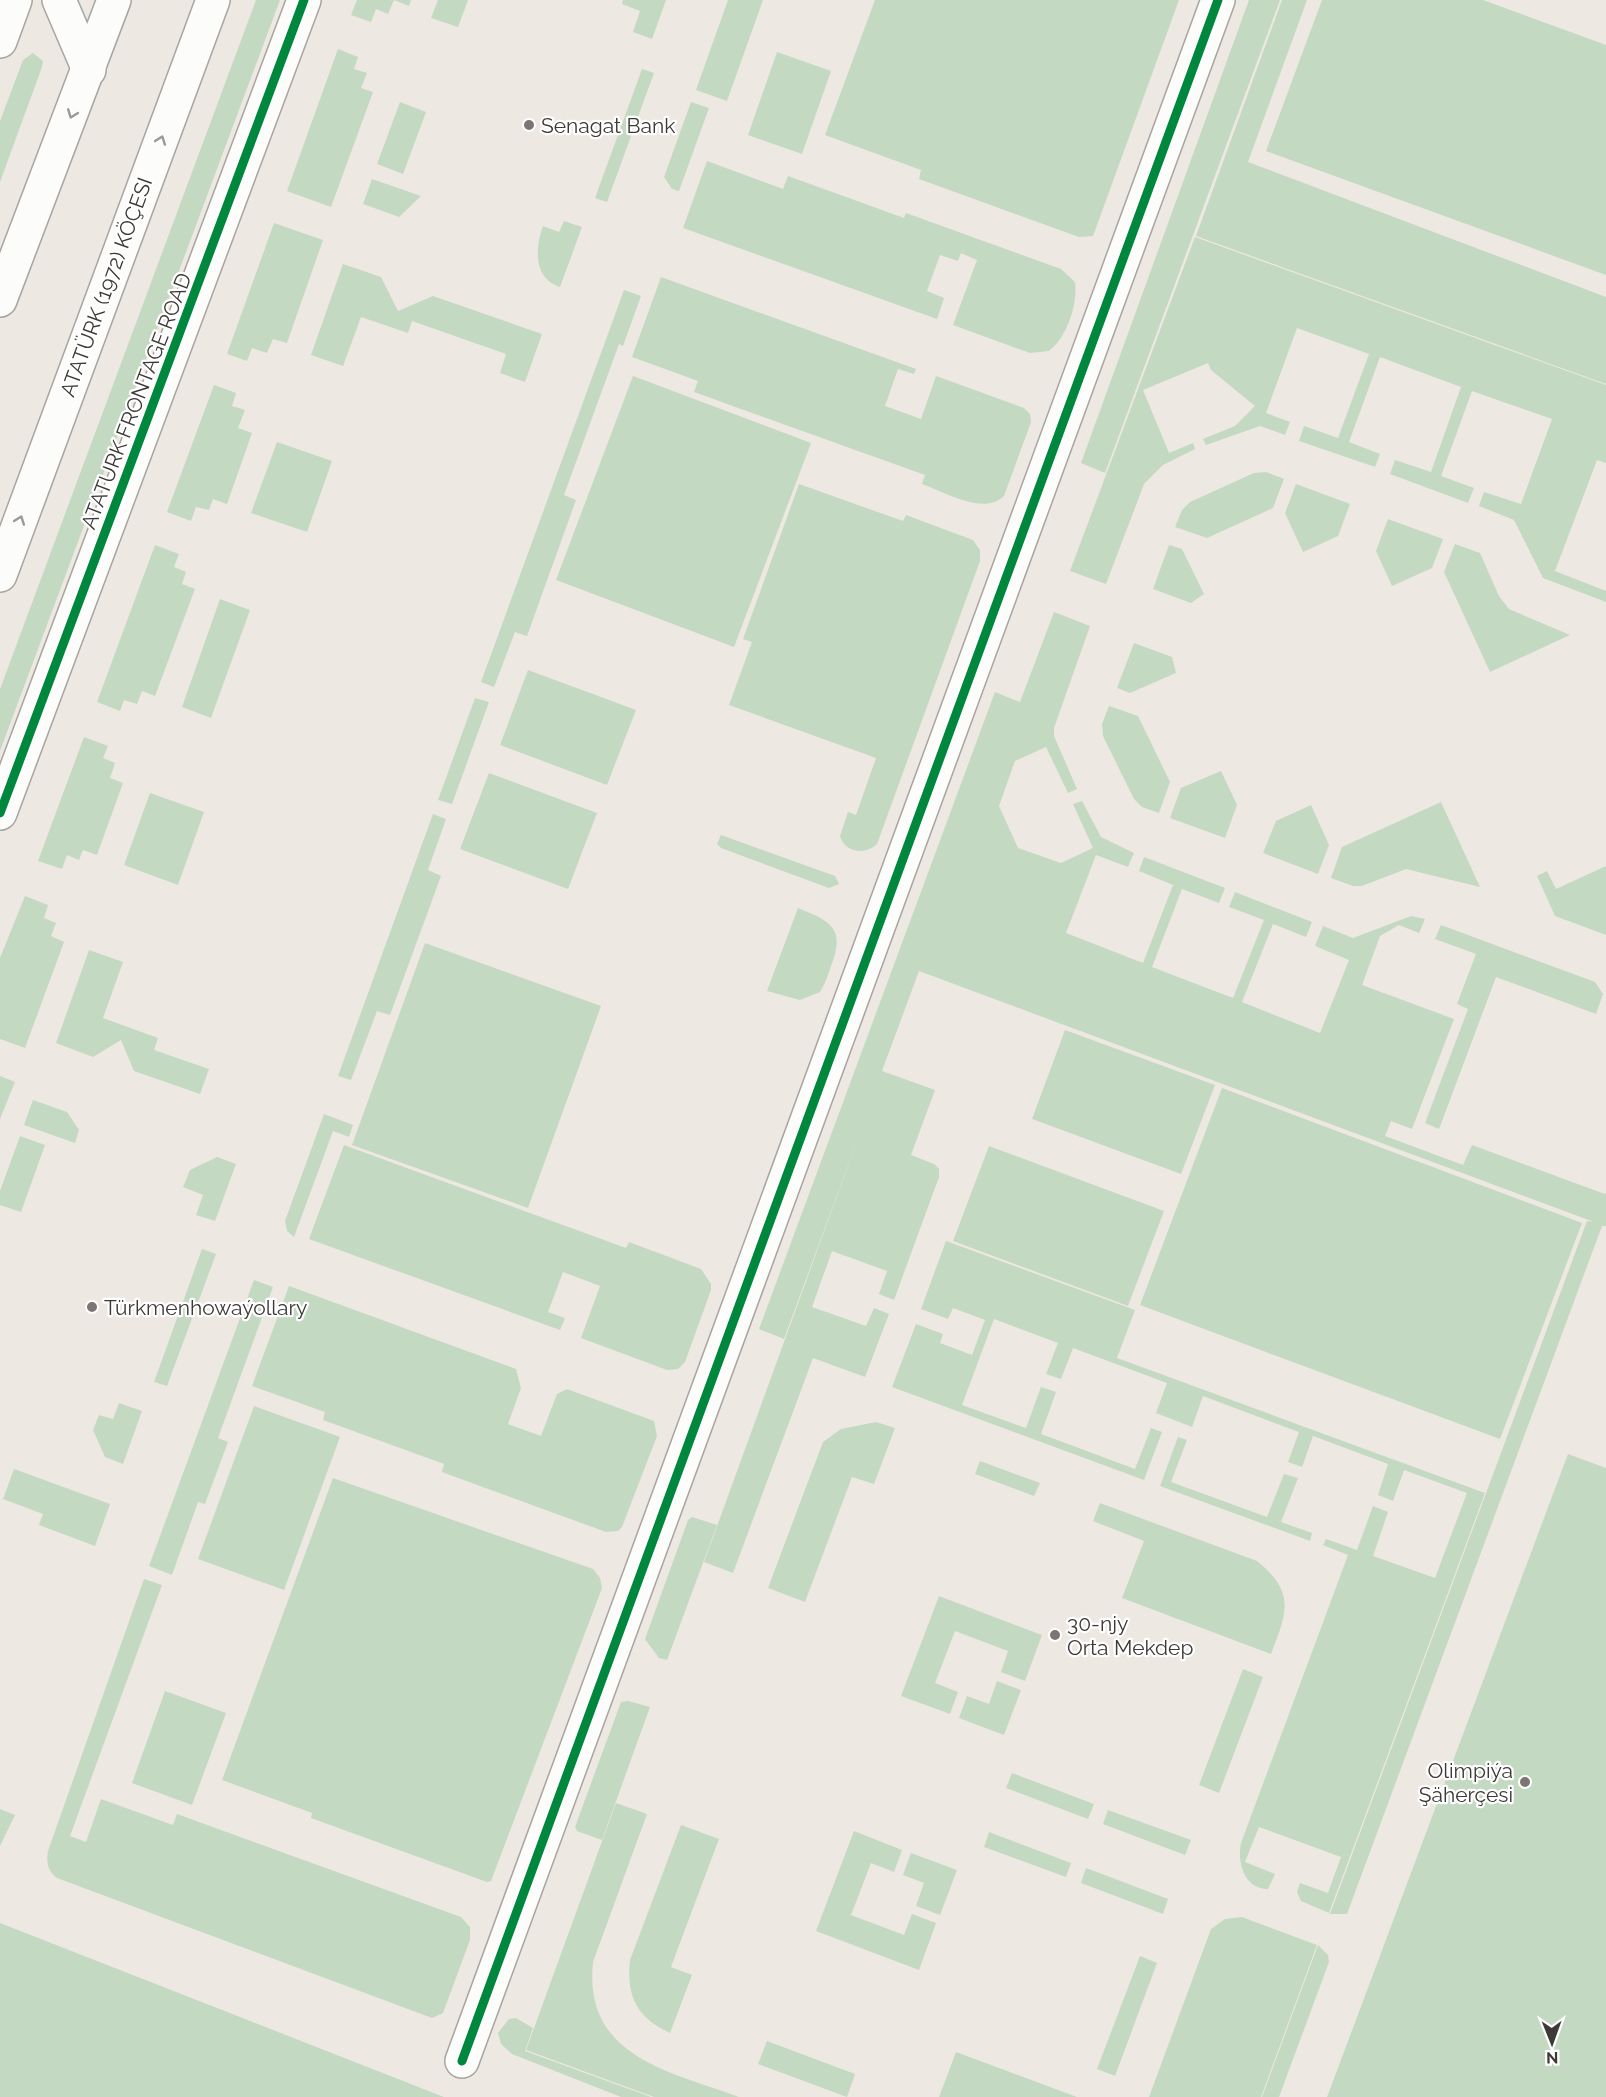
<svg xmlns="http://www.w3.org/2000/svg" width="1606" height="2097" font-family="Raleway,sans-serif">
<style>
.green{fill:#c4d9c1}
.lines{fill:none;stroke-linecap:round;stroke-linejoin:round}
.street-casing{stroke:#a8a4a0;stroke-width:36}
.secondary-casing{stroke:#a8a4a0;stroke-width:36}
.street{stroke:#fcfcfb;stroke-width:33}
.secondary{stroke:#fcfcfb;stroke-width:33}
.cycleway-casing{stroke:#fff;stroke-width:13}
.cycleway{stroke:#00873e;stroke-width:9}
.oneway{stroke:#9c9a98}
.poi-dot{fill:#7b7673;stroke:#fff;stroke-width:2}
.labels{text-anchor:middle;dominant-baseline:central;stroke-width:4.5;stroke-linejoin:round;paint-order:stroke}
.poi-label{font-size:21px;fill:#3d3936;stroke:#fff;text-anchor:start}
.street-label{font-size:21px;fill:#3d3936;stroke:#fff}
</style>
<rect width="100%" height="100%" fill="#eee8e3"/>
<!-- green -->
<g class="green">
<polygon points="256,0 280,0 0,751 0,689"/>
<polygon points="357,0 411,0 409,6 394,0 388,14 376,9 371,22 351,15"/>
<polygon points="438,0 468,0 458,27 431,18"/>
<polygon points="623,0 666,0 652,39 633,32 640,11 622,4"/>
<polygon points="728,0 763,0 727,101 696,90"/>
<polygon points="875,0 1179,0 1093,236 1079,237 919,179 921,170 825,135"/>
<polygon points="1249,0 1280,0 1105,473 1081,463"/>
<polygon points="1282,0 1307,0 1248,162 1606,297 1606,384 1196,236"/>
<polygon points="1322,0 1483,0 1606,45 1606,275 1266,151"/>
<polygon points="338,49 358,57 354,69 367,73 361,88 373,92 331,207 287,191"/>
<polygon points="777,52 831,71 802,154 748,135"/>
<polygon points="33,53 43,61 42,67 0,182 0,121 23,60"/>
<polygon points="642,69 654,73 607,202 595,198"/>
<polygon points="400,102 426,112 403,174 377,164"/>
<polygon points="691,102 709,108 679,191 672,189 664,177"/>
<path d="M707,161L783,189L788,176L904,218L906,213L1061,269L1075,282C1078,304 1067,337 1049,351L1030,353L953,325L977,260L961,253L958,261L940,255L927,291L944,298L937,319L683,228Z"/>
<polygon points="372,179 421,196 399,217 363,204"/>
<path d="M564,221L582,227L560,287C533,278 535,248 543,226L559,232Z"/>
<polygon points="274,223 323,240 287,343 273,339 267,353 252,348 247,361 227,354"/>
<polygon points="1195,237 1606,385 1606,463 1597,460 1555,571 1606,591 1606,602 1543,578 1514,520 1479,506 1484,492 1521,504 1552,419 1472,391 1441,476 1474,488 1468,503 1390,474 1395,460 1431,472 1461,387 1380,357 1349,442 1380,454 1375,467 1299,441 1304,426 1338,438 1369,354 1297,328 1266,413 1290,422 1285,435 1260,426 1206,445 1203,439 1235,426 1255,406 1211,370 1208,363 1143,390 1169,453 1193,443 1195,449 1163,465 1144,484 1106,584 1070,571"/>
<polygon points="343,264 381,277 398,311 433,296 542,334 525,382 500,373 506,354 412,321 408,333 361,317 343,366 311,355"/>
<path d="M661,277L916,369L914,374L898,369L885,406L921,419L936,376L1024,408L1030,414L1031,422L1004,496C984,516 945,492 922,484L925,475L694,392L698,381L632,357Z"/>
<polygon points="624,290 641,296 623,346 619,344 564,495 576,500 527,636 515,632 494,687 481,682"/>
<polygon points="633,376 811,443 734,647 556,580"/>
<polygon points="214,385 236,393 232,406 245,410 238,428 252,433 227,504 213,499 209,510 196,507 191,521 167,512"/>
<polygon points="277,442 332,461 307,532 251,513"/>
<polygon points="1266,472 1284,479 1273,508 1207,538 1175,527 1182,510 1190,502 1254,473"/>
<path d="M799,484L903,521L906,515L973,540L980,550V561L877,844C865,856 844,852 840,836L848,812L856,815L876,758L729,705L752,642L743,639Z"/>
<polygon points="1296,484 1350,504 1338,536 1303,552 1285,513"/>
<polygon points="1388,519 1443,539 1432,568 1392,586 1376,551"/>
<polygon points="1455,544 1480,553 1499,596 1509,609 1570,635 1490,672 1444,572"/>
<polygon points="155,545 179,554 174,567 186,572 182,584 195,589 155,696 142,691 137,704 124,700 120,711 97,702"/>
<polygon points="1169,545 1182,549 1204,594 1191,603 1153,589"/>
<polygon points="220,599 250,610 211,718 182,707"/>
<polygon points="1054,612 1090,626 1054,728 1054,736 1077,789 1068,793 1046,747 1015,761 999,806 1018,848 1061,863 1093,848 1073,804 1082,801 1101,837 1134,853 1128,867 1096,855 1066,933 1143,963 1173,885 1139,871 1144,857 1225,888 1219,903 1182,889 1152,967 1233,998 1264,920 1229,907 1235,892 1312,922 1306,937 1273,924 1242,1002 1320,1033 1349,960 1315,946 1323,926 1353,938 1411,916 1425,919 1419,933 1399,925 1380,936 1362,985 1454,1019 1412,1129 1391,1121 1385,1136 1463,1165 1472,1145 1605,1194 1606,1192 1606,1226 1602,1226 1347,1914 1330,1914 1587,1221 1594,1222 919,971 882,1071 935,1090 911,1155 934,1164 939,1169 939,1177 894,1300 879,1294 887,1271 832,1251 812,1307 866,1326 874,1308 889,1314 865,1377 813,1358 733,1573 704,1562 861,1130 784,1339 759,1329 995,692 1020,702"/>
<polygon points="1134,643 1172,657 1176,673 1130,693 1117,688"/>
<polygon points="528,670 636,710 607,785 500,745"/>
<polygon points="475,698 489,702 452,804 438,800"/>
<polygon points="1109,706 1138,716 1170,782 1159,813 1142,807 1134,799 1103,736 1102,724"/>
<polygon points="84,737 108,746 103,758 115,763 110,778 123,783 97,855 83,850 79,860 67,855 62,869 38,861"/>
<polygon points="1221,771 1237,805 1225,838 1170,818 1181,788"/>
<polygon points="489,773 597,813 568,889 460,849"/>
<polygon points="150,793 204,812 178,885 124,865"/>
<polygon points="1441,802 1480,887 1406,869 1362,886 1353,886 1331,878 1342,847"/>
<polygon points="1311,805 1329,845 1318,874 1263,853 1276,821"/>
<polygon points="433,814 446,819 428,870 441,876 390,1015 377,1011 351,1080 338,1076"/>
<polygon points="721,835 835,876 839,884 829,888 721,848 717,844"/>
<polygon points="1606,866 1606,935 1555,916 1537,876 1547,871 1556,889"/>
<polygon points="25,896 48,905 44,918 56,923 51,936 64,942 25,1048 0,1039 0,958"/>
<path d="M798,908C831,921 846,929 831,966C828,975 825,984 820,992L800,1000L767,991Z"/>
<polygon points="1441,925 1595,982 1603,994 1596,1014 1496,977 1439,1129 1425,1123 1468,1009 1457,1004 1476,954 1435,939"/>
<polygon points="425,943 601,1006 528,1208 352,1145"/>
<polygon points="89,950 123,962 103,1018 158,1038 154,1050 209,1069 200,1094 134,1071 121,1040 93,1057 56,1043"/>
<polygon points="1065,1030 1215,1085 1181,1174 1032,1119"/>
<polygon points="0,1076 15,1082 0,1119"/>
<polygon points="1222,1088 1582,1223 1500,1439 1140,1305"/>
<polygon points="33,1100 67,1112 79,1130 75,1143 24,1125"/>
<polygon points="324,1114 353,1125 349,1137 333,1131 294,1237 287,1231 285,1221"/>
<polygon points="20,1136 45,1145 21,1212 0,1205 0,1191"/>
<polygon points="344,1145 626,1248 629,1242 701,1269 711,1284 711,1290 685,1362 678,1369 667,1370 581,1338 600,1286 563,1272 548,1312 565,1318 560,1330 309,1239"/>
<polygon points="989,1146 1164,1211 1128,1306 953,1241"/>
<polygon points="217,1157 236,1164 215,1221 196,1215 203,1195 183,1187 190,1170"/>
<path d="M946,1241L1135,1310L1117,1358L1485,1493L1329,1913L1301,1901L1297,1892L1300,1883L1328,1893L1341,1857L1259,1827L1245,1862L1275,1874L1268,1889C1244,1889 1237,1862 1241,1843L1348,1555L1323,1545L1326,1539L1357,1550L1373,1506L1388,1512L1373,1556L1435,1578L1467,1493L1404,1470L1393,1501L1378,1495L1388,1464L1313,1436L1302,1467L1288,1462L1299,1432L1203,1396L1192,1427L1156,1413L1167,1383L1073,1348L1061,1379L1046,1374L1058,1343L994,1319L962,1405L1026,1428L1041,1387L1056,1392L1041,1434L1135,1469L1151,1428L1162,1432L1144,1480L892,1387L916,1324L943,1334L940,1343L972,1355L985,1320L953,1308L948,1319L921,1309Z"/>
<polygon points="202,1249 216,1254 167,1386 154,1382"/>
<polygon points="254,1280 273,1287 218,1438 228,1442 205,1504 198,1502 172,1575 149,1566"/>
<polygon points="289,1286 516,1369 521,1388 508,1424 541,1436 557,1394 567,1389 654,1421 657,1436 622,1527 618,1531 606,1532 442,1472 444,1464 323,1420 325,1412 252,1386"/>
<polygon points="119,1403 142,1411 123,1464 105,1457 93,1430 99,1415 113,1419"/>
<polygon points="254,1406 340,1437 284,1590 198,1559"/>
<polygon points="876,1422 895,1428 874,1484 852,1477 805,1602 768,1588 823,1442 841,1429"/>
<polygon points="1178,1437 1187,1440 1171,1482 1267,1517 1284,1474 1298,1478 1281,1522 1312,1533 1310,1541 1160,1486"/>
<polygon points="1568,1454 1606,1468 1606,2097 1327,2097"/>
<polygon points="980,1461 1040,1483 1034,1496 975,1474"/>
<polygon points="14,1469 110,1504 95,1546 39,1525 43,1514 3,1499"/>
<polygon points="333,1478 593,1569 600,1578 602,1588 491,1881 487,1882 311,1818 312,1813 222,1780"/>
<path d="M1100,1503L1257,1561C1296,1593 1287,1612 1271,1654L1122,1598L1144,1541L1093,1521Z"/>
<polygon points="692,1517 717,1525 667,1660 659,1658 645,1639 688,1520"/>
<path d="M144,1579L162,1585L70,1836L86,1842L101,1799L173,1825L177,1814L461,1917L470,1927V1940L443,2013L432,2018L57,1878C48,1871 46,1863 48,1851Z"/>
<polygon points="939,1596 1042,1635 1025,1681 1001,1672 1008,1651 955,1631 935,1683 958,1692 950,1714 901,1696"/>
<polygon points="1243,1669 1263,1677 1219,1793 1199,1785"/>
<polygon points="997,1681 1021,1690 1004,1735 959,1718 967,1696 989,1704"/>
<polygon points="165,1691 226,1713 192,1805 132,1783"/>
<polygon points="628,1701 650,1707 602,1840 577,1831 575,1827 621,1702"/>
<polygon points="1012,1773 1094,1804 1088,1819 1006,1788"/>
<path d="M616,1803L647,1814L593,1962C583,2057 669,2071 739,2097H654L526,2050Z"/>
<polygon points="0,1809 15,1815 0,1846"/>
<polygon points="1108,1810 1191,1840 1185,1855 1103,1824"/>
<path d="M681,1825L719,1839L671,1967L692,1975L670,2033C637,2018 626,1996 630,1960Z"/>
<polygon points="854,1831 902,1850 894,1872 871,1863 851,1915 904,1935 912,1914 936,1923 919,1970 816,1931"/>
<polygon points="989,1832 1071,1863 1066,1877 984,1847"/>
<polygon points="911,1853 957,1870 940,1915 916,1906 924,1883 903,1875"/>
<polygon points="1086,1868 1168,1899 1163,1914 1081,1883"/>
<polygon points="1242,1917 1317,1945 1261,2097 1149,2097 1211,1929 1225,1919"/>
<polygon points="0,1923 444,2097 0,2097"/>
<polygon points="1318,1945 1328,1955 1329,1962 1279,2097 1262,2097"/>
<polygon points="1140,1956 1157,1963 1115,2076 1097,2069"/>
<polygon points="516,2018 533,2028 525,2051 651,2097 621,2097 512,2054 501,2044 498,2033 509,2019"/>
<polygon points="767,2041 855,2074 847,2097 758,2064"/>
<polygon points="956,2052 1077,2097 939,2097"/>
</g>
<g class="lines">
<!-- street casing -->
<g class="street-casing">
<g id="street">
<polyline points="0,41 15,0"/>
<polyline points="0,813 304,0"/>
<polyline points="462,2061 1218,0"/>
</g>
</g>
<!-- secondary casing -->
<g class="secondary-casing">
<g id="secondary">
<polyline points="59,0 89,70"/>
<polyline points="0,300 114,0"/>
<polyline points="0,575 213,0"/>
</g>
</g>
<!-- street -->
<use href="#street" class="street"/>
<!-- secondary -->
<use href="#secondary" class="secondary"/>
<!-- cycleway casing -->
<g class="cycleway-casing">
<g id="cycleway">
<polyline points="0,813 304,0"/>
<polyline points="462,2061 1218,0"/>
</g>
</g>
<!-- cycleway -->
<use href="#cycleway" class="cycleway"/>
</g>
<!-- one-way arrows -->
<defs><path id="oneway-chevron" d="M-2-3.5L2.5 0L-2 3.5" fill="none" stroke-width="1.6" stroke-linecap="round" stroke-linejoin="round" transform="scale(1.5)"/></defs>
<g class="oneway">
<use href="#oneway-chevron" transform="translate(72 114) rotate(111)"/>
<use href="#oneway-chevron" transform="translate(161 140) rotate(-70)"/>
<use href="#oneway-chevron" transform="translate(20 520) rotate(-70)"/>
</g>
<!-- markers -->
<g class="poi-dot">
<circle cx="529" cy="125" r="6"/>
<circle cx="92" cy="1307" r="6"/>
<circle cx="1055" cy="1635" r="6"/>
<circle cx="1525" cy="1782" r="6"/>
</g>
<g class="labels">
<!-- poi labels -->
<g class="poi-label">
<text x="541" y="125">Senagat Bank</text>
<text x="104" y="1307">Türkmenhowaýollary</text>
<text x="1067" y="1623">30-njy<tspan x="1067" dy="24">Orta Mekdep</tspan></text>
<text x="1513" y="1770" text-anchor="end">Olimpiýa<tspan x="1513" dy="24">Şäherçesi</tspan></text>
</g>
<!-- street labels -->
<g class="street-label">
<text transform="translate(106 287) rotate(-70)">ATATÜRK (1972) KÖÇESI</text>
<text transform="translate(136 401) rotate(-69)">ATATURK FRONTAGE ROAD</text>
</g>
</g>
<!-- north arrow -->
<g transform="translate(1552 2043) rotate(179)" stroke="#ffffff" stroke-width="4.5" paint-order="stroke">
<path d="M0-4.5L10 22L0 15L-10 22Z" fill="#3d3936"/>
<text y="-9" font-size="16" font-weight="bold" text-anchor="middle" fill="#3d3936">N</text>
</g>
</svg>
